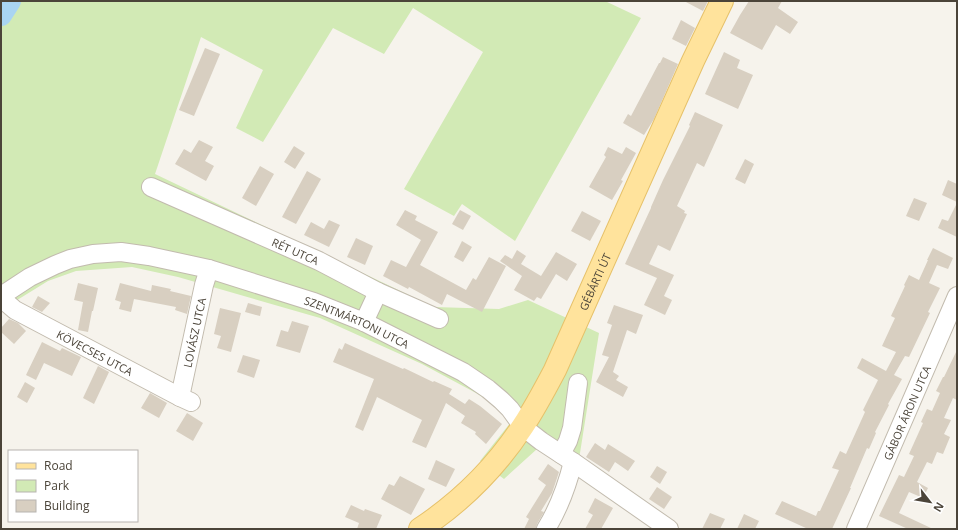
<svg xmlns="http://www.w3.org/2000/svg" width="958" height="530" font-family="'Open Sans',sans-serif">
<style>
.green{fill:#d2eab5}
.lines{fill:none;stroke-linecap:round;stroke-linejoin:round}
.river{stroke:#a9d4f2;stroke-width:22}
.building{fill:#d8cfc1}
.minor-casing{stroke:#c2bbae;stroke-width:20}
.major-casing{stroke:#e6c16a;stroke-width:24}
.minor{stroke:#fff;stroke-width:18}
.major{stroke:#ffe39c;stroke-width:22}
.labels{text-anchor:middle;dominant-baseline:central;stroke-width:4;stroke-linejoin:round;paint-order:stroke}
.street-label{font-size:11px;fill:#4b4439;stroke:#fff}
</style>
<rect width="100%" height="100%" fill="#f6f3ec"/>
<!-- green -->
<polygon class="green" points="1,1 605,1 641,18 515,241 462,204 454,216 404,189 483,52 413,8 384,54 333,28 263,142 236,128 263,70 201,37 155,174 434,307 499,309 528,300 599,333 580,453 574,474 537,449 504,479 480,461 511,422 503,410 476,393 422,364 320,318 178,277 132,267 76,271 48,281 1,310"/>
<g class="lines">
<!-- river -->
<polyline class="river" points="1,15 10,1"/>
</g>
<!-- building -->
<g class="building">
<polygon points="684,1 708,1 703,11"/>
<polygon points="749,1 782,1 778,8 798,22 790,34 776,25 762,50 730,33 740,15"/>
<polygon points="681,20 695,28 686,46 672,39"/>
<polygon points="205,48 220,54 194,116 179,110"/>
<polygon points="724,52 740,60 737,68 753,75 738,109 705,94"/>
<polygon points="663,57 678,64 654,119 644,135 623,123 628,114 631,116 659,63 660,63"/>
<polygon points="695,112 723,125 704,167 697,163 677,206 685,211 684,213 687,214 670,251 658,245 649,264 674,275 664,296 672,300 665,315 644,305 657,278 625,264 651,208 651,207 663,180 690,126 689,125"/>
<polygon points="199,140 213,147 205,161 214,166 206,181 175,164 184,149 191,153"/>
<polygon points="294,146 305,153 295,169 284,162"/>
<polygon points="608,147 622,154 626,147 636,153 621,180 623,181 612,200 589,187 606,157 604,155"/>
<polygon points="745,159 754,164 745,184 735,179"/>
<polygon points="260,166 274,174 256,206 242,198"/>
<polygon points="307,171 321,179 296,224 282,217"/>
<polygon points="948,180 957,184 957,202 942,195"/>
<polygon points="914,198 927,203 919,221 906,216"/>
<polygon points="957,203 957,237 938,228 942,219 948,221"/>
<polygon points="405,210 417,216 415,220 438,232 420,265 466,290 473,278 476,280 489,257 506,266 482,312 447,294 442,305 409,287 408,289 383,276 391,260 406,267 421,240 396,225"/>
<polygon points="460,210 471,216 463,230 452,224"/>
<polygon points="582,211 601,221 590,241 571,231"/>
<polygon points="329,220 340,225 329,247 304,235 311,222 324,229"/>
<polygon points="356,238 373,246 365,265 347,257"/>
<polygon points="462,241 472,247 463,262 454,257"/>
<polygon points="933,248 953,258 948,269 937,265 929,283 940,288 928,312 930,313 909,357 905,356 894,375 902,379 888,404 889,405 875,432 876,433 869,449 867,448 850,488 851,488 832,529 808,529 775,514 782,501 816,516 818,511 820,511 839,470 832,468 840,451 846,454 865,412 863,410 878,380 857,368 862,358 886,371 896,352 882,346 895,318 891,316 905,286 904,285 909,275 919,280 928,260 927,260"/>
<polygon points="517,250 526,256 521,264 541,276 556,252 577,264 567,281 556,274 541,299 537,297 534,301 514,290 522,276 500,261 505,255 512,259"/>
<polygon points="78,283 98,288 93,311 92,311 88,332 78,330 83,302 74,300"/>
<polygon points="120,283 151,291 152,285 171,289 170,291 191,296 187,314 175,310 176,307 134,299 131,312 119,309 121,302 115,300"/>
<polygon points="38,296 50,303 42,312 32,307"/>
<polygon points="248,303 262,307 260,316 245,312"/>
<polygon points="614,305 643,315 636,334 627,330 613,372 619,376 616,380 628,387 623,397 596,382 609,357 602,355 612,325 607,323"/>
<polygon points="220,308 241,313 231,352 217,348 221,336 214,334"/>
<polygon points="9,319 18,323 26,331 14,344 1,332 1,328"/>
<polygon points="292,321 309,326 300,353 276,346 281,330 288,332"/>
<polygon points="42,342 60,351 62,348 81,357 72,376 44,363 36,380 26,375"/>
<polygon points="345,343 403,369 404,368 433,382 434,381 452,389 449,394 465,404 469,399 480,406 502,424 486,444 475,434 476,432 461,423 465,416 446,403 426,448 412,442 422,420 377,397 363,431 355,427 374,379 333,362 339,348 342,350"/>
<polygon points="957,350 957,400 953,398 944,418 951,420 944,434 950,437 943,454 937,452 932,464 927,462 917,482 928,488 923,498 909,492 899,513 933,529 908,529 879,516 899,475 904,477 914,456 909,454 923,423 921,422 927,409 932,411 940,393 936,391 943,377 944,377"/>
<polygon points="243,355 260,360 254,378 237,372"/>
<polygon points="98,366 109,372 94,404 83,398"/>
<polygon points="25,382 35,388 27,403 17,397"/>
<polygon points="150,393 167,403 159,418 141,408"/>
<polygon points="187,413 203,423 193,441 176,431"/>
<polygon points="595,443 605,450 608,444 635,461 628,471 615,462 609,472 586,457"/>
<polygon points="436,460 455,469 446,487 428,479"/>
<polygon points="548,464 559,472 552,493 541,511 544,512 537,524 536,529 524,529 529,519 526,517 546,485 538,479"/>
<polygon points="657,466 667,472 660,484 650,477"/>
<polygon points="400,476 425,489 411,515 381,499 389,484 394,486"/>
<polygon points="657,487 672,497 664,509 649,499"/>
<polygon points="595,498 613,508 601,529 585,529 593,515 588,512"/>
<polygon points="351,505 364,511 365,509 382,515 376,529 357,529 359,523 345,517"/>
<polygon points="710,513 725,519 720,529 702,529"/>
<polygon points="744,514 759,521 755,529 737,529"/>
</g>
<g class="lines">
<!-- minor casing -->
<g class="minor-casing">
<g id="minor">
<path id="s1" d="M151,187L319,261L378,292L439,319"/>
<path id="s2" d="M1,296L30,277L55,265L70,259L93,254L121,252L149,256L209,269L314,302L364,322L463,372L488,389L501,400L510,409L523,427L541,441L573,462L669,529"/>
<path id="s3" d="M1,298L15,310L180,397L191,402"/>
<polyline points="364,322 378,292"/>
<path id="s4" d="M180,397L204,285L209,269"/>
<polyline points="561,454 568,441 572,428 578,383"/>
<path d="M546,529C559,508 567,486 573,462"/>
<path id="s5" d="M856,529L957,296"/>
</g>
</g>
<!-- major casing -->
<g class="major-casing">
<g id="major">
<path id="s6" d="M420,529C461,502 496,467 523,426C535,408 545,389 555,370L693,61L722,1"/>
</g>
</g>
<!-- minor -->
<use href="#minor" class="minor"/>
<!-- major -->
<use href="#major" class="major"/>
</g>
<g class="labels">
<!-- street labels -->
<g class="street-label">
<text stroke="none"><textPath href="#s1" startOffset="158">RÉT UTCA</textPath></text>
<text stroke="none"><textPath href="#s6" startOffset="308">GÉBÁRTI ÚT</textPath></text>
<text stroke="none"><textPath href="#s2" startOffset="377">SZENTMÁRTONI UTCA</textPath></text>
<text stroke="none"><textPath href="#s4" startOffset="66">LOVÁSZ UTCA</textPath></text>
<text stroke="none"><textPath href="#s3" startOffset="109">KÖVECSES UTCA</textPath></text>
<text stroke="none"><textPath href="#s5" startOffset="127">GÁBOR ÁRON UTCA</textPath></text>
</g>
</g>
<!-- border -->
<rect width="958" height="530" fill="none" stroke="#4b4439" stroke-width="4"/>
<!-- legend -->
<rect x="8" y="450" width="130" height="72" fill="#ffffff" stroke="#b7b4b0"/>
<rect x="16" y="463" width="20" height="6" fill="#ffe39c" stroke="#b7b4b0"/>
<text x="44" y="470" font-size="12" fill="#4b4439">Road</text>
<rect x="16" y="480" width="20" height="12" fill="#d2eab5" stroke="#b7b4b0"/>
<text x="44" y="490" font-size="12" fill="#4b4439">Park</text>
<rect x="16" y="500" width="20" height="12" fill="#d8cfc1" stroke="#b7b4b0"/>
<text x="44" y="510" font-size="12" fill="#4b4439">Building</text>
<!-- north arrow -->
<g transform="translate(930 502) rotate(121)" stroke="#ffffff" stroke-width="3" paint-order="stroke">
<path d="M0-3L7 15L0 10L-7 15Z" fill="#4b4439"/>
<text y="-6" font-size="11" font-weight="bold" text-anchor="middle" fill="#4b4439">N</text>
</g>
</svg>
